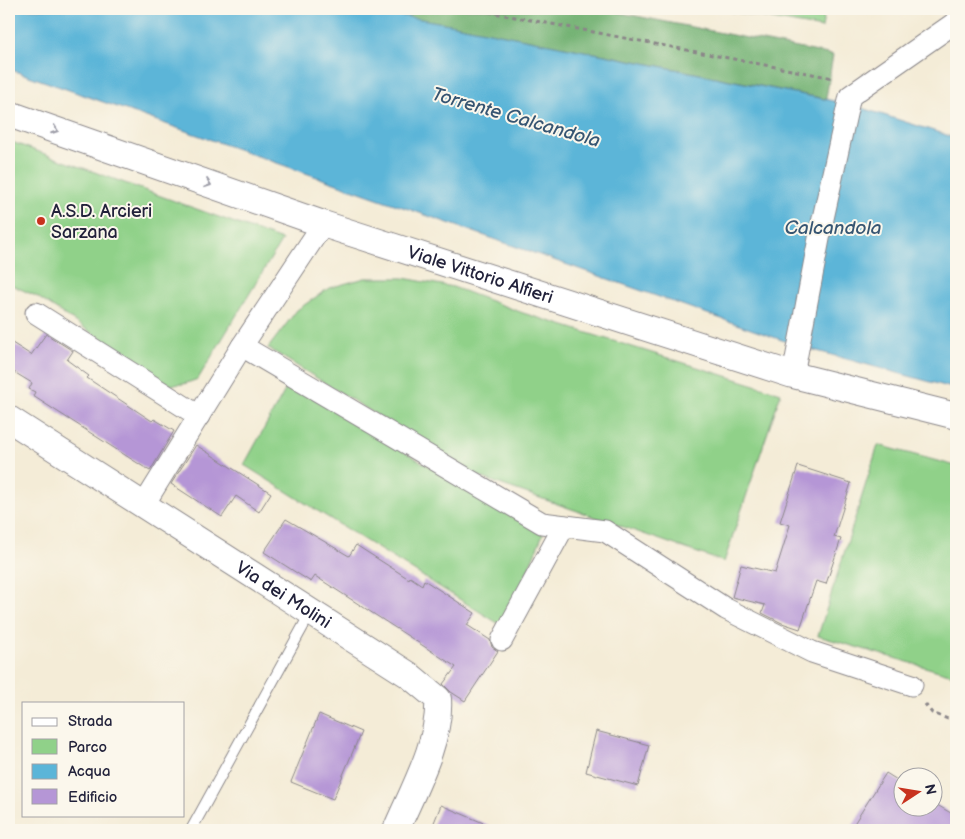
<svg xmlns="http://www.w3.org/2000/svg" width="965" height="839" font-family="'Balsamiq Sans',sans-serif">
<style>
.green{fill:#90d189;stroke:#597a62}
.forest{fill:#74b375;stroke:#4b6a58}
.water{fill:#5bb5d8;stroke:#3e6c8a}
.building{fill:#b596d6}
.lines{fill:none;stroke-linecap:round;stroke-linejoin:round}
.service-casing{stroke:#8b8789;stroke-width:12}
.minor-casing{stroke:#8b8789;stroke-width:23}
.tertiary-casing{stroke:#8b8789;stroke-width:28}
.path{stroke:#8b8789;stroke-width:3;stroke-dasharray:4 4;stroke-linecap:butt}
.service{stroke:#fff;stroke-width:10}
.minor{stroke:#fff;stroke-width:21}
.tertiary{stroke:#fff;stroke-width:26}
.oneway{stroke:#9c9ca7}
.poi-dot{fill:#c8321e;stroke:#fbf7ec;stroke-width:2}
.labels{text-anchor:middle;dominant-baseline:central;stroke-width:4;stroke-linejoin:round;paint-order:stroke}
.poi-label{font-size:18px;fill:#22223b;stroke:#fbf7ec;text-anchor:start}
.street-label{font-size:18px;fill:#22223b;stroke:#fbf7ec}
.water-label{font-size:19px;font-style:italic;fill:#365572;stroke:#fbf7ec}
</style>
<rect width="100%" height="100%" fill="#fbf7ec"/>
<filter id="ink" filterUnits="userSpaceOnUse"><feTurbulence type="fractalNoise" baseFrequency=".02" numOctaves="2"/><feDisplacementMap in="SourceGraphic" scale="10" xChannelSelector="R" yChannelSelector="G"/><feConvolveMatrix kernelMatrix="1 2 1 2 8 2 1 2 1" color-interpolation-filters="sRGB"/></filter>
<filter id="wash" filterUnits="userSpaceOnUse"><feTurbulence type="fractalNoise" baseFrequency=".0096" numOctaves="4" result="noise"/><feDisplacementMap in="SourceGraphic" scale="20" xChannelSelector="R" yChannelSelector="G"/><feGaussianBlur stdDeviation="1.12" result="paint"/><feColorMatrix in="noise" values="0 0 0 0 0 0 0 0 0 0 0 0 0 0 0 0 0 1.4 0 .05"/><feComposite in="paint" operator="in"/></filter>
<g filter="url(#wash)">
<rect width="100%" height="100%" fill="#f4ecd7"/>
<!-- green -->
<g class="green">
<polygon points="717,9 825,9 822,28"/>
<polygon points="9,141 282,240 198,379 184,384 170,385 36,296 9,284"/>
<polygon points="365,278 403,278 453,287 523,313 781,393 724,562 474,475 268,348 297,310 329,288"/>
<polygon points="289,383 543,534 504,627 244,465"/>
<polygon points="878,445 956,466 956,676 818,636"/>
</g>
<!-- forest -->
<polygon class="forest" points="363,9 601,9 833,55 826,99 449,24"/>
<!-- water -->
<polygon class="water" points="9,9 363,9 449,24 849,104 956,138 956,389 799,346 9,69"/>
<g id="blocks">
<!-- building -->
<g class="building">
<polygon points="46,334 73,351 67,360 89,376 87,378 152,421 154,419 174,431 150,471 33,396 35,392 29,389 32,383 9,369 9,341 31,355"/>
<polygon points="196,445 271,493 259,512 236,496 222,517 171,484"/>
<polygon points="798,466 851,483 834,537 841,539 826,584 816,581 800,629 782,623 762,613 765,605 732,597 741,565 775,573 790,525 780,522"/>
<polygon points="286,519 349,556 356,545 409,579 410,577 422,585 424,580 475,613 467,625 490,640 492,647 498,651 465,701 451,692 443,684 456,667 315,576 311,582 264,552"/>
<polygon points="319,714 361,732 333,799 291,782"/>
<polygon points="596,731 649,745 638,786 586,772"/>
<polygon points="886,773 902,783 902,806 932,806 932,802 956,816 956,830 850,830"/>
<polygon points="441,805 500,830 431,830"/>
</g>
</g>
</g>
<g filter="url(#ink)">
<use href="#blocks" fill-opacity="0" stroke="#8b8789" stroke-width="1"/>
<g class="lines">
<!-- service casing -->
<g class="service-casing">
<polyline id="service" points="191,830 311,612"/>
</g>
<!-- minor casing -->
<g class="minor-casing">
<g id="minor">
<polyline points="36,313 199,416"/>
<polyline points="242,346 542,523 605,531 726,609 812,652 912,685"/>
<polyline points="793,375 822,223 850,96 956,22"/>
<polyline points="143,506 242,346 323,224"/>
<polyline points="502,640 564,526"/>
</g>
</g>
<!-- tertiary casing -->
<g class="tertiary-casing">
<g id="tertiary">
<path id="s1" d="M9,114L323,224L793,375L956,416"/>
<path id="s2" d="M9,419L409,675L438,699C441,741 412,792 396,830"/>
</g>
</g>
<!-- path -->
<g class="path">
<polyline points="473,9 833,78"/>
<polyline points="925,704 932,713 956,722"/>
</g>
<!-- service -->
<use href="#service" class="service"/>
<!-- minor -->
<use href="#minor" class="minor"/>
<!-- tertiary -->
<use href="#tertiary" class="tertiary"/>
</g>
<!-- one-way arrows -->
<defs><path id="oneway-chevron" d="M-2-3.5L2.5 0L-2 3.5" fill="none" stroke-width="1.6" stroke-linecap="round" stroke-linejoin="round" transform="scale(1.25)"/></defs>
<g class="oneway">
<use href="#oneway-chevron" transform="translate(55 130) rotate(20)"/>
<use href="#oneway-chevron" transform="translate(208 184) rotate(19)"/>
</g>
</g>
<!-- markers -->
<circle class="poi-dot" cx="41" cy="221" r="5"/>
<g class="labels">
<!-- poi labels -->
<g class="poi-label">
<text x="51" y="211">A.S.D. Arcieri<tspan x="51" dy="21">Sarzana</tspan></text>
</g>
<!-- street labels -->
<g class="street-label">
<text stroke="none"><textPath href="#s1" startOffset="498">Viale Vittorio Alfieri</textPath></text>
<text stroke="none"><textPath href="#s2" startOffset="326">Via dei Molini</textPath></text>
</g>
<!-- water labels -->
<g class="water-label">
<text transform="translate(516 118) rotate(16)">Torrente Calcandola</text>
<text x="833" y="228">Calcandola</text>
</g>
</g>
<!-- margin -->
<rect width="965" height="839" fill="none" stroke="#fbf7ec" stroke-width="30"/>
<!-- legend -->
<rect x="22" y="702" width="162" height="115" fill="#fbf7ec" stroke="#a4a2a5"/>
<rect x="32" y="718" width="25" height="8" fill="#ffffff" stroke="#a4a2a5"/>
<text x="68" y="726" font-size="15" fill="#22223b">Strada</text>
<rect x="32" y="739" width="25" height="15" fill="#90d189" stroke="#a4a2a5"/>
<text x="68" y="752" font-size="15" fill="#22223b">Parco</text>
<rect x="32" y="764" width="25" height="15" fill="#5bb5d8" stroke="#a4a2a5"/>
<text x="68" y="776" font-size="15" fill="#22223b">Acqua</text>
<rect x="32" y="789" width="25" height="15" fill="#b596d6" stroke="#a4a2a5"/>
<text x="68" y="802" font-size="15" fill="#22223b">Edificio</text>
<!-- north arrow -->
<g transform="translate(918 792) rotate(78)"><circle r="24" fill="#fbf7ec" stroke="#a4a2a5"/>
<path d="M0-4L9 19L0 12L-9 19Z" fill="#c8321e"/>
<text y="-8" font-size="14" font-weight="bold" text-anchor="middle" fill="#22223b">N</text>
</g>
</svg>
